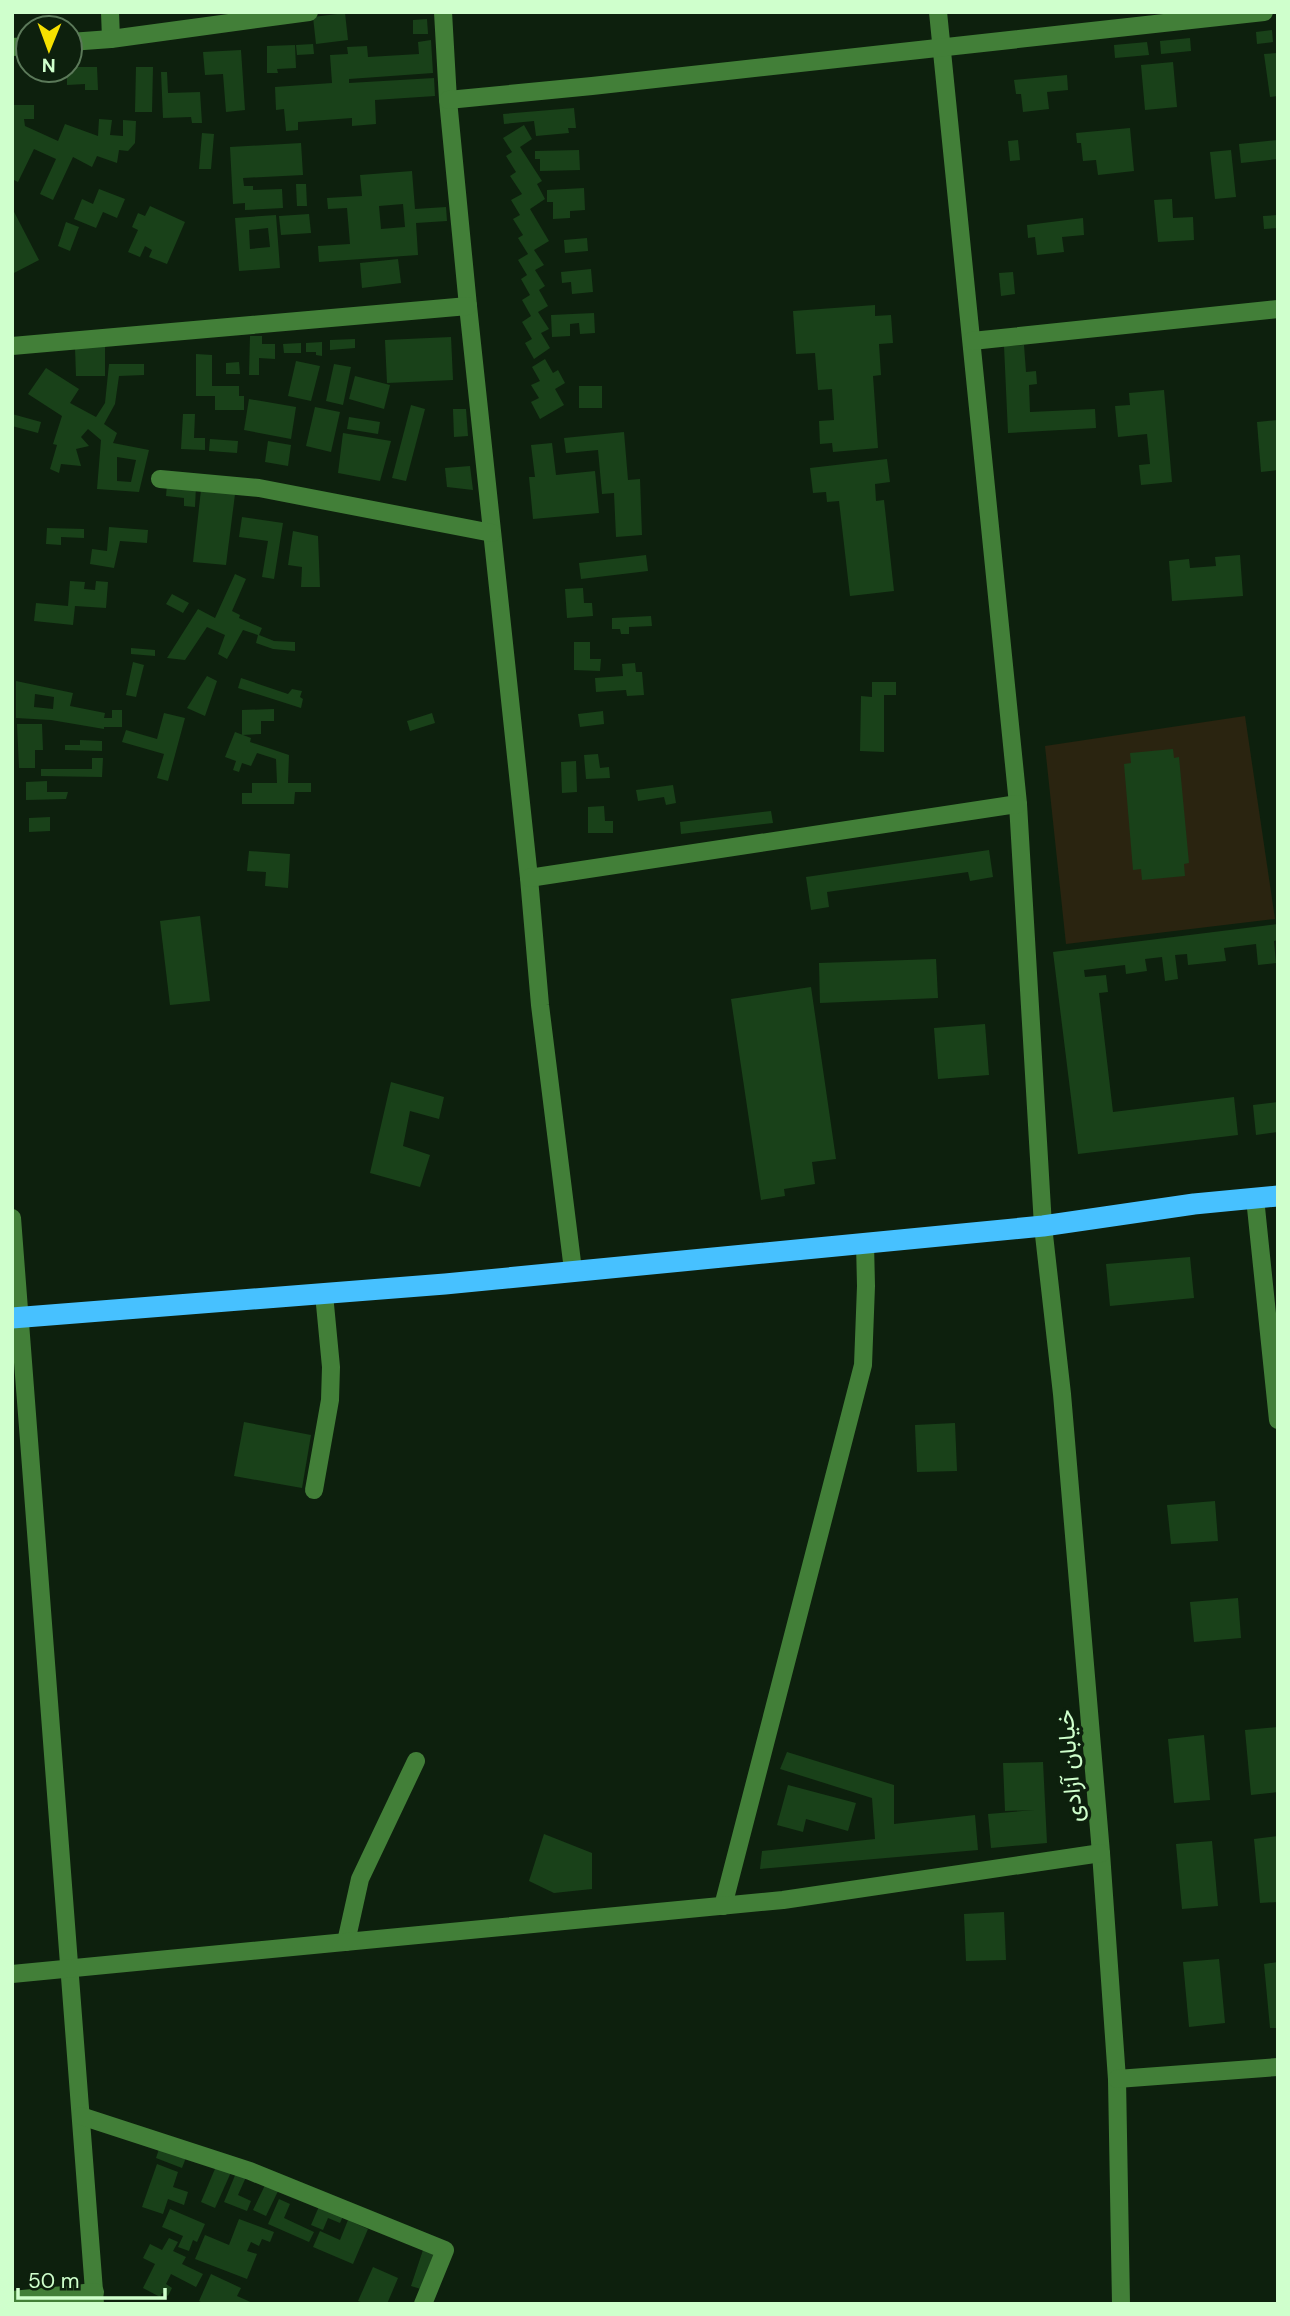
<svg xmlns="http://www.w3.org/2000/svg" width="1290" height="2316" font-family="'DM Sans',Vazirmatn,sans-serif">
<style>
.green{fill:#2a2410}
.building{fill:#194119;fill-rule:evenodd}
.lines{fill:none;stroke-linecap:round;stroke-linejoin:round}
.minor{stroke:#427f38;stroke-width:18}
.highway{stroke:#47c1ff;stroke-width:21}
.labels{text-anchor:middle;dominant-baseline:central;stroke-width:7;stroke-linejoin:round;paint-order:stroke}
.street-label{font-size:24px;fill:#cfffcc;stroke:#0d200d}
</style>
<rect width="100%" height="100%" fill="#0d200d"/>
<!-- green -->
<polygon class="green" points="1245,716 1275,919 1066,944 1045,746"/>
<!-- building -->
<g class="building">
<polygon points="345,13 348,40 316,44 313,17"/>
<polygon points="427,19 428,34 413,34 413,20"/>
<polygon points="1272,30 1273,42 1257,44 1256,32"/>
<polygon points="1190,38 1191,51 1161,54 1160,41"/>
<polygon points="431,40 433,73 349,79 349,83 434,78 435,96 375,100 376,124 352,126 352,118 298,122 298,130 286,131 284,109 276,110 275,87 332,83 330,55 348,54 347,47 367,46 368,57 419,54 418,42"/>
<polygon points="1147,42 1149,55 1115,58 1114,45"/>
<polygon points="313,44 314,54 297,55 296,45"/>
<polygon points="295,45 296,68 277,69 278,73 267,73 267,46"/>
<polygon points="241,50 245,110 226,112 223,74 205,75 203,52"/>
<polygon points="1278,53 1278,96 1270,97 1264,54"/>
<polygon points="1173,62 1177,107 1145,110 1141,65"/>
<polygon points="70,67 97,67 98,90 85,90 85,84 67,85 67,76 59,76 59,70 70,70"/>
<polygon points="136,67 153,67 152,112 135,112"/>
<polygon points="161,72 167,72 168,93 200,92 202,123 192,123 191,117 163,118"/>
<polygon points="1067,75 1068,90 1047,92 1049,109 1023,112 1021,94 1016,94 1014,80"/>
<polygon points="12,105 34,105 34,119 24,119 25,126 58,141 65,124 98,136 99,119 112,120 110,135 123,136 123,120 136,121 135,143 128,151 119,150 117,163 97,156 92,167 73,157 53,200 40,194 56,159 34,149 18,182 12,179"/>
<polygon points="574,108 576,128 568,128 569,133 536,136 534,121 504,124 503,114"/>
<polygon points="524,125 532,139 520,147 542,181 537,184 545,199 530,209 549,241 534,250 544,265 535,270 545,286 539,290 548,306 538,312 549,329 541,333 550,348 534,359 525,343 532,339 522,322 531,316 522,300 530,295 521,279 527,275 518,260 528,254 518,238 523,235 513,219 520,215 511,200 522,194 510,176 516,172 506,156 512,152 503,138"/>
<polygon points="1130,128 1134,171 1098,175 1096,160 1083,161 1081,143 1077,143 1076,133"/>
<polygon points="202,133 214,134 211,169 199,169"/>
<polygon points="1018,140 1020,160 1010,161 1008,141"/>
<polygon points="1278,140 1278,159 1241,163 1239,144"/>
<polygon points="301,143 303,175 243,178 244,186 253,186 253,190 282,189 283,208 245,210 245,203 233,204 230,147"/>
<polygon points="579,150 580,170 540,171 540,159 535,159 535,151"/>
<polygon points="1231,150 1236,197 1215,199 1210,152"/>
<path d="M412,171L415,209L446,207L447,221L416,223L418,255L319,262L318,246L350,244L347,208L328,209L327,198L362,196L360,175ZM403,204L405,227L381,229L379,206Z"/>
<polygon points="296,184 306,184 307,206 297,206"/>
<polygon points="584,188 585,210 570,211 570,218 553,219 553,202 547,202 547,190"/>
<polygon points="99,189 125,199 117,218 103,212 96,228 74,219 82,199 93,204"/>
<polygon points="1172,199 1173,218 1193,217 1194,240 1158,242 1154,200"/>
<polygon points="150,206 185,222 167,264 149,257 152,250 145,246 140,257 128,252 138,230 132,227 138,213 145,216"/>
<polygon points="12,208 39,260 12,274"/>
<polygon points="309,214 311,233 281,235 279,216"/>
<path d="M276,215L280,268L239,271L235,218ZM268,228L270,247L250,249L249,230Z"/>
<polygon points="1278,215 1278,228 1264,229 1263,216"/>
<polygon points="1083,218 1084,235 1062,237 1064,252 1037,255 1035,237 1028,238 1027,225"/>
<polygon points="66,222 79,227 70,251 58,246"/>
<polygon points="587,238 588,251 565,253 564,240"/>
<polygon points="398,259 401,283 362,288 360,263"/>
<polygon points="591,269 593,292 572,294 571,282 562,283 561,272"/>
<polygon points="1013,272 1015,294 1001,296 999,273"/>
<polygon points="875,305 875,316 891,315 893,343 879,344 881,375 873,376 878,448 833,452 832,443 820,444 819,421 834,420 832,389 818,390 815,353 796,354 793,311"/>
<polygon points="594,313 595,333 580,334 579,323 570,324 570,336 552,337 551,315"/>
<polygon points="250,336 262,336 262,344 275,344 275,359 259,358 259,375 249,375"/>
<polygon points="451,337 453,380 387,383 385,340"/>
<polygon points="355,339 355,348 330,350 330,340"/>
<polygon points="322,342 322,356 316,355 316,352 306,352 306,343"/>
<polygon points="301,343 301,353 284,353 283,344"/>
<polygon points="1024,345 1026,372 1036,371 1037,384 1029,385 1030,412 1095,409 1096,428 1008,433 1004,346"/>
<polygon points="75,347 105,347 105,376 76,376"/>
<polygon points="196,354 212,355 212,386 239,386 239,396 244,396 244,410 215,410 215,396 196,396"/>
<polygon points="545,359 553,373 558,370 565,383 555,389 564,405 540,419 531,402 539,398 531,385 540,381 532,367"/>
<polygon points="296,361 320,366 311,401 288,396"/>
<polygon points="239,362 240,374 226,374 226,363"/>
<path d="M109,364H144V375L119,376L115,404L104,424L117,433L113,443L149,450L139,492L97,489L101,440L88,429L81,437L89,446L76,449L81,466L61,464L59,473L50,469L57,445L53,444L62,416L28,394L46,368L79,389L70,403L96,417L105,403ZM117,457L136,460L131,482L117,481Z"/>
<polygon points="334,364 351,367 343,405 326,401"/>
<polygon points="355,376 390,385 384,409 349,399"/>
<rect x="579" y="386" width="23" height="22"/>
<polygon points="1164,390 1172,482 1141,485 1139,465 1150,464 1147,434 1118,437 1115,406 1130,405 1129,393"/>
<polygon points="249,399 296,407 291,439 244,430"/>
<polygon points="411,405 425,409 406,481 392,478"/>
<polygon points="315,407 340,412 331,452 306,446"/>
<polygon points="453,409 466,409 468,436 454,437"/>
<polygon points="12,414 41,422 38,433 12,426"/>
<polygon points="183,414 195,414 194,438 205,438 205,450 181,449"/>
<polygon points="349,417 380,422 378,434 347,429"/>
<polygon points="1278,420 1278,470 1261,472 1257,422"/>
<polygon points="624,432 628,480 640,479 642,535 616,537 614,493 602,494 598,450 566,453 564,438"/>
<polygon points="343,433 391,441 380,481 338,473"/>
<polygon points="210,439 238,441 237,453 209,451"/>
<polygon points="268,441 291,445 288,466 265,462"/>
<polygon points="552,443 556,475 595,471 599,513 533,519 529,477 535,477 531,445"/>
<polygon points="887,459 890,482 875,484 876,501 884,500 894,591 850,596 839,501 827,502 826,492 813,493 810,468"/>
<polygon points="470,466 473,490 447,487 445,468"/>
<polygon points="167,484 196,486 195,507 184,506 184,498 166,496"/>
<polygon points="201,490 235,494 226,565 193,562"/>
<polygon points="242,517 283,523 274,579 262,577 268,541 239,537"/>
<polygon points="109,527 148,530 147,543 120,541 114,568 90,564 92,549 107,551"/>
<polygon points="47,528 84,529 84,538 61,537 61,545 46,544"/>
<polygon points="293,531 318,536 320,587 301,587 302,567 288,565"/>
<polygon points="646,555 648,571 581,579 579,563"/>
<polygon points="1240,555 1243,596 1172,601 1169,561 1189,559 1190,568 1216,566 1215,557"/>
<polygon points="235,574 246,579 232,611 240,615 239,618 262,628 259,635 274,641 295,642 295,651 273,649 256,643 258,635 243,630 227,659 218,654 225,635 207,627 185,660 167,658 198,609 215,618"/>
<polygon points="70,581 85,582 84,589 95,590 96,581 108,582 106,608 75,606 73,625 34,621 36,603 68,606"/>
<polygon points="583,588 584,603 592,603 593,616 567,618 565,589"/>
<polygon points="172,594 189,603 183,613 166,604"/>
<polygon points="651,616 652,626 629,627 629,634 621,634 620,629 612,629 612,618"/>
<polygon points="574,642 590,642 590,659 601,659 600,671 574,670"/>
<polygon points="131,648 155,650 155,656 131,654"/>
<polygon points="133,662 144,665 136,697 126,695"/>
<polygon points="635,663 636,672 642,672 644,695 627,696 626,690 596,692 595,678 623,676 622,664"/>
<polygon points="207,676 217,681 205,716 187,708"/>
<polygon points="241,678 288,694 292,689 302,691 300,697 303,699 301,708 238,688"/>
<path d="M16,681L73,693L70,706L105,713L104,718H112V710H122V727H104V729L51,720L16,718ZM35,694L54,697L53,709L34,707Z"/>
<polygon points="872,682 896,682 896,695 884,695 884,752 860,751 861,696 872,697"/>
<polygon points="274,709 274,721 261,721 261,734 242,735 242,710"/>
<polygon points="603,711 604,724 580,727 578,714"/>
<polygon points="164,713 185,718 168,781 157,778 164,754 122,742 126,730 157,739"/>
<polygon points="432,713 435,723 410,731 407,721"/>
<polygon points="17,724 42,724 43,750 35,750 35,768 19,768"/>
<polygon points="235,732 251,738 250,742 289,755 288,783 311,783 311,792 295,792 294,804 242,804 242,793 252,793 252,783 277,783 276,759 257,753 251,766 242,763 239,772 233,770 236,761 225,757"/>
<polygon points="80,740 102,741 102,751 65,750 65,745 80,745"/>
<polygon points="1173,749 1174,758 1179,757 1189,863 1184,864 1185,876 1142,880 1141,869 1133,870 1124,764 1131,763 1130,753"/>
<polygon points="598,754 600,768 609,767 610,778 586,779 584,755"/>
<polygon points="92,758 103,758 102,777 41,776 41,769 92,769"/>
<polygon points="576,761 577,792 562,793 561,762"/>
<polygon points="47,781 47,792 68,792 66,799 26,800 26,782"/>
<polygon points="673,785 676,803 666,805 664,797 638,801 636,790"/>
<polygon points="604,806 605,821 613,821 613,833 588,833 588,807"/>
<polygon points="771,811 773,823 681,834 680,822"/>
<polygon points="50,817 50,831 29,832 29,818"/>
<polygon points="989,850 993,877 970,881 968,872 827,892 829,907 811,910 806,877"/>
<polygon points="249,851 290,854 288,888 265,886 266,872 247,871"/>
<polygon points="200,916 210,1001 170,1005 160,921"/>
<polygon points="1278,924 1278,940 1274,941 1276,963 1258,965 1256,944 1224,948 1226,961 1188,965 1187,954 1175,955 1178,979 1165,981 1162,957 1145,959 1147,971 1126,974 1125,965 1084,970 1085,977 1106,975 1108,992 1099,993 1113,1112 1234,1097 1238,1135 1078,1154 1053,952"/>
<polygon points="936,959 938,998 820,1003 819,963"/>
<polygon points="811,987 836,1159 812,1162 815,1184 784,1189 785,1196 761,1200 731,999"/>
<polygon points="985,1024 989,1075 938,1079 934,1028"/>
<polygon points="391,1082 444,1097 439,1119 410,1111 403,1146 430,1155 420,1187 370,1173"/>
<polygon points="1278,1102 1278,1132 1256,1135 1253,1105"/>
<polygon points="1190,1257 1194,1298 1110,1306 1106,1264"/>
<polygon points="244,1422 311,1435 302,1488 234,1476"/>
<polygon points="955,1423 957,1471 917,1472 915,1425"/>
<polygon points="1215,1501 1218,1541 1171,1544 1167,1505"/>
<polygon points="1238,1598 1241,1638 1194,1642 1190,1602"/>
<polygon points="1278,1727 1278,1792 1251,1795 1245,1730"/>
<polygon points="1204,1735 1210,1800 1174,1803 1168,1739"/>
<polygon points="787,1752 894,1785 894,1824 975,1815 978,1850 760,1869 762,1851 875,1839 872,1798 780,1769"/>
<polygon points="1043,1762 1047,1843 991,1848 988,1814 1035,1810 1005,1811 1003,1763"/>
<polygon points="788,1785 856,1803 848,1831 806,1819 803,1832 777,1825"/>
<polygon points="544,1834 592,1853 592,1889 554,1893 529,1881"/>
<polygon points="1278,1836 1278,1902 1260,1903 1254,1839"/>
<polygon points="1212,1841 1218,1906 1182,1909 1176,1844"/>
<polygon points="1004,1912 1006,1960 966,1961 964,1914"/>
<polygon points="1219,1959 1225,2023 1189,2027 1183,1962"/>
<polygon points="1278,1962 1278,2028 1270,2028 1264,1964"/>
<polygon points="160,2146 187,2155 182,2168 156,2158"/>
<polygon points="157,2164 178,2172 173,2187 188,2192 184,2205 168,2199 163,2214 142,2207"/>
<polygon points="217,2164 232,2170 215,2208 201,2202"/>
<polygon points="236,2173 246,2177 238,2195 251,2201 247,2211 224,2202"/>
<polygon points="267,2181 280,2187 266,2216 253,2210"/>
<polygon points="279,2199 290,2204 284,2218 314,2232 309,2242 268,2224"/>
<polygon points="320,2204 344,2214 340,2223 328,2218 323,2230 311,2225"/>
<polygon points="170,2209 205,2224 197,2242 193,2240 189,2251 178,2247 183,2236 162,2227"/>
<polygon points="239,2219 274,2232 270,2242 262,2239 259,2246 251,2242 247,2251 257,2254 247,2279 195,2259 205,2235 229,2245"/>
<polygon points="348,2220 368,2229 353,2264 313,2247 320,2231 340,2240"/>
<polygon points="169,2238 178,2242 173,2251 186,2257 182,2264 203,2274 196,2287 171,2274 166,2284 172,2288 168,2296 162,2293 160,2297 143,2288 155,2264 143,2258 150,2244 162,2250"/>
<polygon points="423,2250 437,2254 424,2290 411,2286"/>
<polygon points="373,2267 398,2278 387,2304 366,2304 358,2301"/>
<polygon points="211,2274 241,2288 237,2296 255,2304 205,2304 199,2301"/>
</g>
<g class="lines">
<!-- minor -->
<g class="minor">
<polyline points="110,12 111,39"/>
<polyline points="443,12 448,100 468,306 529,878 540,1005 573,1270"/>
<polyline points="938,12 1018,804 1043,1226 1062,1394 1101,1853 1117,2079 1121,2304"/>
<polyline points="70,42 111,39 309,12"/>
<polyline points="12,47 28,46"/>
<polyline points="448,100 592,86 1264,12"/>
<polyline points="972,341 1278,309"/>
<polyline points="12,346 468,306"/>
<polyline points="160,479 259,488 492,533"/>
<polyline points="529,878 1018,804"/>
<polyline points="1255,1198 1278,1420"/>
<polyline points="12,1218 95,2304"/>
<polyline points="314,1490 330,1400 331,1367 324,1294"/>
<polyline points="723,1906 863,1365 866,1286 865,1243"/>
<polyline points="346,1942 360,1879 416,1761"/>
<polyline points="12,1974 783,1900 1101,1853"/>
<polyline points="1117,2079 1278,2067"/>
<polyline points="81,2116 250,2171 445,2250 423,2304"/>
<polyline points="12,2300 95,2292"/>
</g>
<!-- highway -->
<polyline class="highway" points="12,1318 445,1284 1043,1226 1194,1204 1278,1196"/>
</g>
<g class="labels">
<!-- street labels -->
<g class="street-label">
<text transform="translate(1069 1766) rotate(-95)">خیابان آزادی</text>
</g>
</g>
<!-- border -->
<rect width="1290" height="2316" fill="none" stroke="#cfffcc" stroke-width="28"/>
<!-- north arrow -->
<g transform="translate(49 49) rotate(181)"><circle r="33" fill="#0d200d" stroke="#5b7959" stroke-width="2"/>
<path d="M0-5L12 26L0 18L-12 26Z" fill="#f6e000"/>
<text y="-10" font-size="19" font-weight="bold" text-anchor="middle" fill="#cfffcc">N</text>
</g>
<!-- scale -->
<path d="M18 2288v10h147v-10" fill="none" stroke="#cfffcc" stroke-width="3.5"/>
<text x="28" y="2288" font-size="21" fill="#cfffcc" stroke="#0d200d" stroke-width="5" paint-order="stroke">50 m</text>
</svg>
